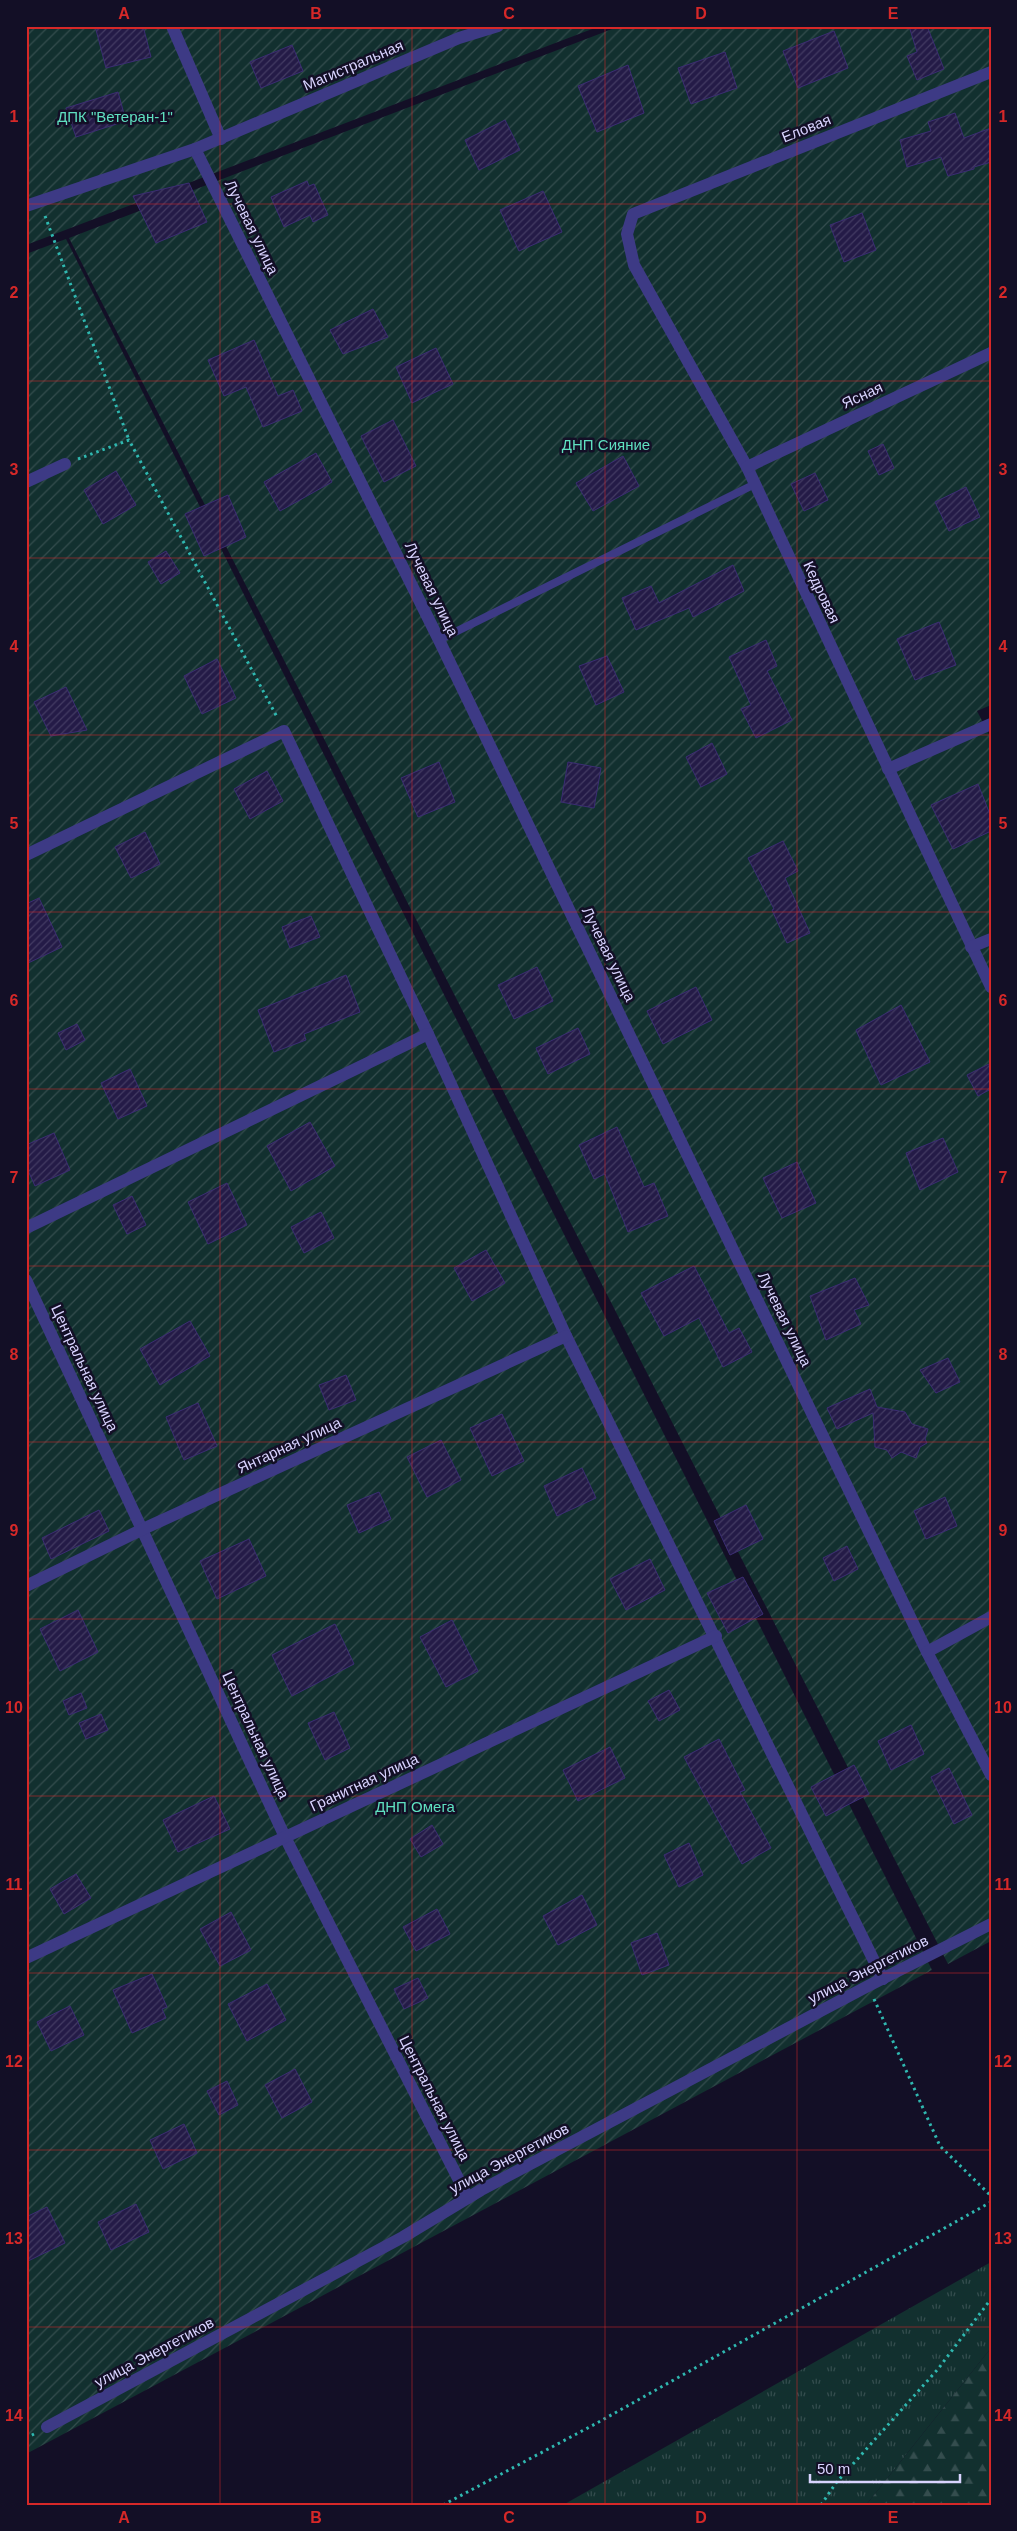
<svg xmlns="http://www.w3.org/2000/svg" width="1017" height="2531" font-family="Arial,sans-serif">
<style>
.grass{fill:url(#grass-tufts)}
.forest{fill:url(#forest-firs)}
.garden{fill:url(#garden-furrows)}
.building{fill:url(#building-hatch);stroke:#3b2d73}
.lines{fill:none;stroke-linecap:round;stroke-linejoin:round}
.path{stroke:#2fb8b0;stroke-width:3;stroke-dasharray:2.5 4;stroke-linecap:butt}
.service{stroke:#3d3a85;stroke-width:8}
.minor{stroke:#3d3a85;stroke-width:12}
.grid{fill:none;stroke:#d62828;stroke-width:1;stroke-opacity:0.55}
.labels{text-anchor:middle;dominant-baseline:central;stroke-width:5;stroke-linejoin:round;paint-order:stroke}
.street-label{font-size:15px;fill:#d9d4ff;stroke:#130f26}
.park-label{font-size:15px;fill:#5fe0c0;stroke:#130f26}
.neatline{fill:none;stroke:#d62828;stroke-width:2}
.grid-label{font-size:16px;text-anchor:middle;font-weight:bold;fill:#d62828}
</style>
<defs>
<pattern id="grass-tufts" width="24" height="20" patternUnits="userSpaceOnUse" patternTransform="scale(1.25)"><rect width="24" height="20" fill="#12302f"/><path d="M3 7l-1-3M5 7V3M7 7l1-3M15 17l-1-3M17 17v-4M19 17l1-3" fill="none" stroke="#344d4e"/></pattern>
<pattern id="forest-firs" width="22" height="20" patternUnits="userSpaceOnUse" patternTransform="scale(1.25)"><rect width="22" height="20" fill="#12302f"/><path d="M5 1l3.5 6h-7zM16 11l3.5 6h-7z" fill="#344d4e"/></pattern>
<pattern id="garden-furrows" width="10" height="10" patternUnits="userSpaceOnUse" patternTransform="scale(1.25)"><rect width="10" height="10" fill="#12302f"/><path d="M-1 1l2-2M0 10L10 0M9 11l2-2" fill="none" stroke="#344d4e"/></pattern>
<pattern id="building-hatch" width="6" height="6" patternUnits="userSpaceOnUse" patternTransform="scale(1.25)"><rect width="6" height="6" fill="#241b47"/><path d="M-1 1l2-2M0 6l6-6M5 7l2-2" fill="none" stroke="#433b63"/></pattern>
</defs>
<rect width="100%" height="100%" fill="#130f26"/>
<!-- grass -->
<polygon class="grass" points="991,2262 991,2348 866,2505 563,2505"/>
<!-- forest -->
<polygon class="forest" points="991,2348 991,2505 866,2505"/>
<!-- garden -->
<g class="garden">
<polygon points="26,26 600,26 26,245"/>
<polygon points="620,26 991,26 991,705 977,711 991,738 991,1941 948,1964 69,238"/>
<polygon points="66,239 932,1970 26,2454 26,254"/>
</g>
<!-- building -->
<g class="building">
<polygon points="95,26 143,26 151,57 106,68"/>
<polygon points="909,26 927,26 944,69 917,80 907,56 917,52"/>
<polygon points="834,31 848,68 798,88 783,51"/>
<polygon points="292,45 303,71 261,88 250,62"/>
<polygon points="725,52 737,88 691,104 678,68"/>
<polygon points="628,65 644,113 597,132 578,86"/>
<polygon points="118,92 126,121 76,137 66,108"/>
<polygon points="955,113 964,138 991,128 991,162 974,167 974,169 948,176 941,157 907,167 900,140 931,131 928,122"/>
<polygon points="505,120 520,150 479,170 465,140"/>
<polygon points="307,181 309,186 314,184 328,215 313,222 310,215 284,227 271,197"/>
<polygon points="189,183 207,222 156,243 133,196"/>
<polygon points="543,191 562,232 519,251 500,210"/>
<polygon points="862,213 876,250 844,262 830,225"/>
<polygon points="373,309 388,337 343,354 330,330"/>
<polygon points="254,340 278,396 293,390 302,411 263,427 246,387 224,396 208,360"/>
<polygon points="436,348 453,384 412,403 396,367"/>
<polygon points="393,420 416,466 384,482 361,436"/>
<polygon points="883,444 894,468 879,475 868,451"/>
<polygon points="316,453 332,482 280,511 264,482"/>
<polygon points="623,456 639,486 593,511 576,483"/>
<polygon points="116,471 136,505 103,524 84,490"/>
<polygon points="815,473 828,500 804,511 791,484"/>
<polygon points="966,487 980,517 949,531 935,502"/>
<polygon points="228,495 246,537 204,556 185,514"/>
<polygon points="166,551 180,573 161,584 148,562"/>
<polygon points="733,565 744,591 693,617 689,608 636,630 622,598 651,586 659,603"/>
<polygon points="939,622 956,665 915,680 897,639"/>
<polygon points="766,640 777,666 767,671 792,720 756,738 741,709 751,705 729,657"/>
<polygon points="607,656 624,692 596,705 579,666"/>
<polygon points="217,659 236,698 202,714 184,676"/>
<polygon points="66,687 87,730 51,736 34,702"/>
<polygon points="712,743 727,774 701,787 686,757"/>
<polygon points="439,762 455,802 418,817 401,778"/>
<polygon points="568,762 601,768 594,808 561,802"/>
<polygon points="267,771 283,801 250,819 234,789"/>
<polygon points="978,784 991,817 991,831 953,849 931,805"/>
<polygon points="145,832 160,864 131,878 115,847"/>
<polygon points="783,841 798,871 785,878 810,933 787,943 772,910 774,909 748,858"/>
<polygon points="39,898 62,947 26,964 26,904"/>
<polygon points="311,916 320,937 290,948 282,927"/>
<polygon points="537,967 553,1001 514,1019 498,985"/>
<polygon points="346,975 360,1012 304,1034 306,1040 274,1052 258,1010"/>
<polygon points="696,987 712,1020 663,1044 647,1011"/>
<polygon points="901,1005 930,1062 881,1085 856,1030"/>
<polygon points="77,1024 85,1040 66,1050 58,1033"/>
<polygon points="578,1028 590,1054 548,1074 536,1048"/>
<polygon points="991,1063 991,1089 978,1096 967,1075"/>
<polygon points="130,1069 147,1106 118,1119 101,1083"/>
<polygon points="310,1122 335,1166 291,1191 267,1146"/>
<polygon points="617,1127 644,1187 654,1183 668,1216 628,1232 605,1174 594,1179 579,1145"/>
<polygon points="54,1133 70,1170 35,1186 26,1166 26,1145"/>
<polygon points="943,1138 958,1172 920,1190 906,1153"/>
<polygon points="797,1162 816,1203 782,1218 763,1178"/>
<polygon points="227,1183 247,1225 208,1244 188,1202"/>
<polygon points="132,1196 146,1225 127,1234 113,1205"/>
<polygon points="321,1212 334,1238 304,1253 291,1227"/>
<polygon points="486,1250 505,1283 472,1301 454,1268"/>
<polygon points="694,1266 729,1333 739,1328 752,1352 723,1367 699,1318 664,1336 641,1293"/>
<polygon points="855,1278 869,1305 854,1310 861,1324 826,1340 810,1296"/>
<polygon points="190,1321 210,1356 160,1385 140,1349"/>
<polygon points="948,1358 960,1382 936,1393 920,1370"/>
<polygon points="346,1375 356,1400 329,1410 319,1385"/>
<polygon points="870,1389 877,1407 905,1412 912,1424 928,1429 925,1439 927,1443 920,1447 916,1458 901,1452 892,1458 887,1450 875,1447 873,1413 837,1429 827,1408"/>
<polygon points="198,1403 217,1446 184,1460 166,1417"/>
<polygon points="502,1414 524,1461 492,1476 470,1428"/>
<polygon points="441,1440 461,1480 427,1497 407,1457"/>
<polygon points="582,1468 596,1498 557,1516 544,1486"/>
<polygon points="379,1492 391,1519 359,1533 347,1505"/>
<polygon points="945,1497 957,1526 926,1539 914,1511"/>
<polygon points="746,1505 763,1539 730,1555 714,1521"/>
<polygon points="99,1510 109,1531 51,1559 42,1538"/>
<polygon points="249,1539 266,1576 217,1599 200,1561"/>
<polygon points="847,1546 858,1569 834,1581 823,1558"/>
<polygon points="650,1559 665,1590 626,1610 610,1579"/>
<polygon points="743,1577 763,1614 728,1633 707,1593"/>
<polygon points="78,1610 98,1652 60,1671 40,1629"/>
<polygon points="452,1620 478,1671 446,1687 420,1637"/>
<polygon points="335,1624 354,1664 292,1696 272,1655"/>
<polygon points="669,1690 680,1710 659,1721 648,1701"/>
<polygon points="81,1693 87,1708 69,1715 63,1701"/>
<polygon points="334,1712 350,1748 325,1760 308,1723"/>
<polygon points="101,1714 108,1730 86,1739 79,1723"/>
<polygon points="911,1725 924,1754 891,1770 878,1741"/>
<polygon points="719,1739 745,1790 740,1792 771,1848 742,1864 684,1757"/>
<polygon points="610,1747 625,1778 578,1801 563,1770"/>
<polygon points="854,1765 869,1794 826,1816 811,1787"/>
<polygon points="949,1768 972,1815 954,1824 931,1777"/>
<polygon points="214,1796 230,1829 178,1852 163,1820"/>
<polygon points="432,1825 443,1844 421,1857 410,1839"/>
<polygon points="689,1843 703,1875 679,1887 664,1855"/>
<polygon points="76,1874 91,1898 64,1914 50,1889"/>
<polygon points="582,1895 597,1925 558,1945 543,1916"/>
<polygon points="437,1909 450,1934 416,1951 403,1927"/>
<polygon points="231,1912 251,1950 220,1966 200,1929"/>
<polygon points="657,1933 669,1965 642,1975 631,1943"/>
<polygon points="152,1974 167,2007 162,2009 166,2018 132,2033 113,1990"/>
<polygon points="418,1978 428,1998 404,2009 394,1989"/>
<polygon points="267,1984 286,2020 247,2041 228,2004"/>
<polygon points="70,2006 84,2035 51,2051 37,2022"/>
<polygon points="295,2069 312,2102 282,2118 265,2085"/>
<polygon points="227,2081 238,2105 219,2115 207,2091"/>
<polygon points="184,2124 197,2153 163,2169 150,2140"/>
<polygon points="136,2204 149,2232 111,2250 98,2222"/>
<polygon points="47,2207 65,2243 26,2262 26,2217"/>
</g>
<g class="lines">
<!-- path -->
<g class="path">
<polyline points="45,216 129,440"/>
<polyline points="78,459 129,440 277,717"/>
<polyline points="874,1999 940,2146 991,2196"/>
<polyline points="26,2438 34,2434"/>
<polyline points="443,2505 597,2423 991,2202"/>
<polyline points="821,2505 836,2483 938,2369 991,2299"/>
</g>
<!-- service -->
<polyline class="service" points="439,640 753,485"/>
<!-- minor -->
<g class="minor">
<polyline points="172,26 221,139"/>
<polyline points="991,72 633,214 627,234 634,265 747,467 991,987"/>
<polyline points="195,149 439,640 927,1652 991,1775"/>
<polyline points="26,206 195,149 459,38 498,26"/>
<polyline points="747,467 991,353"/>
<polyline points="26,482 65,464"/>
<polyline points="888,769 991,724"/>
<polyline points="26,855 284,731 428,1034 566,1336 883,1979"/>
<polyline points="971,947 991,939"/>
<polyline points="26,1228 428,1034"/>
<polyline points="26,1280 285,1837 468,2198"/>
<polyline points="26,1586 143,1529 566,1336"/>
<polyline points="927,1652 991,1617"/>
<polyline points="26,1958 716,1636"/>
<polyline points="47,2427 403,2237 481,2190 868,1986 991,1924"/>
</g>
</g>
<!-- grid -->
<path class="grid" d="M220,26V2505M412,26V2505M605,26V2505M797,26V2505M26,204H991M26,381H991M26,558H991M26,735H991M26,912H991M26,1089H991M26,1266H991M26,1442H991M26,1619H991M26,1796H991M26,1973H991M26,2150H991M26,2327H991"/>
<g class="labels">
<!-- street labels -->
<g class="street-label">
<text transform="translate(353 65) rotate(-23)">Магистральная</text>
<text transform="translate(806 128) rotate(-22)">Еловая</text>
<text transform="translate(252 227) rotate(64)">Лучевая улица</text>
<text transform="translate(862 395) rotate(-25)">Ясная</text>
<text transform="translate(432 589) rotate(64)">Лучевая улица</text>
<text transform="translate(822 592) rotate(65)">Кедровая</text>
<text transform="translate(609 954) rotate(64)">Лучевая улица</text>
<text transform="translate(785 1319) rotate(64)">Лучевая улица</text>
<text transform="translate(85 1368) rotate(65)">Центральная улица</text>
<text transform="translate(289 1445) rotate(-25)">Янтарная улица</text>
<text transform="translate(256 1735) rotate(65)">Центральная улица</text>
<text transform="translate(364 1782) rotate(-25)">Гранитная улица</text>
<text transform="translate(868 1969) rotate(-27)">улица Энергетиков</text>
<text transform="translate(435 2098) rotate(63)">Центральная улица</text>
<text transform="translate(509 2158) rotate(-28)">улица Энергетиков</text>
<text transform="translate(154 2352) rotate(-28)">улица Энергетиков</text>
</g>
<!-- park labels -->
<g class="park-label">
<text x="115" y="116">ДПК "Ветеран-1"</text>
<text x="606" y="444">ДНП Сияние</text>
<text x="415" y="1806">ДНП Омега</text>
</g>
</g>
<!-- border -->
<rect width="1017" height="2531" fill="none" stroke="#130f26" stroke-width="55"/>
<!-- scale -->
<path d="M810 2474v8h150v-8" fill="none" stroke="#d9d4ff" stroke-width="2.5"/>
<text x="817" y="2474" font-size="15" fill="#d9d4ff" stroke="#130f26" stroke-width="4" paint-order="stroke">50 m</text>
<rect x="28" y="28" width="962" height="2476" class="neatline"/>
<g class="grid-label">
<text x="124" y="19">A</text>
<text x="316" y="19">B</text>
<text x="509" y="19">C</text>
<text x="701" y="19">D</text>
<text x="893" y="19">E</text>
<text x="14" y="122">1</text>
<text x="1003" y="122">1</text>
<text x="14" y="298">2</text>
<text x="1003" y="298">2</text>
<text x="14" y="475">3</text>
<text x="1003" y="475">3</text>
<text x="14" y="652">4</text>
<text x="1003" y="652">4</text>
<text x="14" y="829">5</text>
<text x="1003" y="829">5</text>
<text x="14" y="1006">6</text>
<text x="1003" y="1006">6</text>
<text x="14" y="1183">7</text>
<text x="1003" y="1183">7</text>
<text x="14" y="1360">8</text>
<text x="1003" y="1360">8</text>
<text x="14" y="1536">9</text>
<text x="1003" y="1536">9</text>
<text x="14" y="1713">10</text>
<text x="1003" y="1713">10</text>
<text x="14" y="1890">11</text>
<text x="1003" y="1890">11</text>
<text x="14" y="2067">12</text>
<text x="1003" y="2067">12</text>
<text x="14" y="2244">13</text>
<text x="1003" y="2244">13</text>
<text x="14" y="2421">14</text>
<text x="1003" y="2421">14</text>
<text x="124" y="2523">A</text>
<text x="316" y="2523">B</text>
<text x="509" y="2523">C</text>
<text x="701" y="2523">D</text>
<text x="893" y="2523">E</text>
</g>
</svg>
